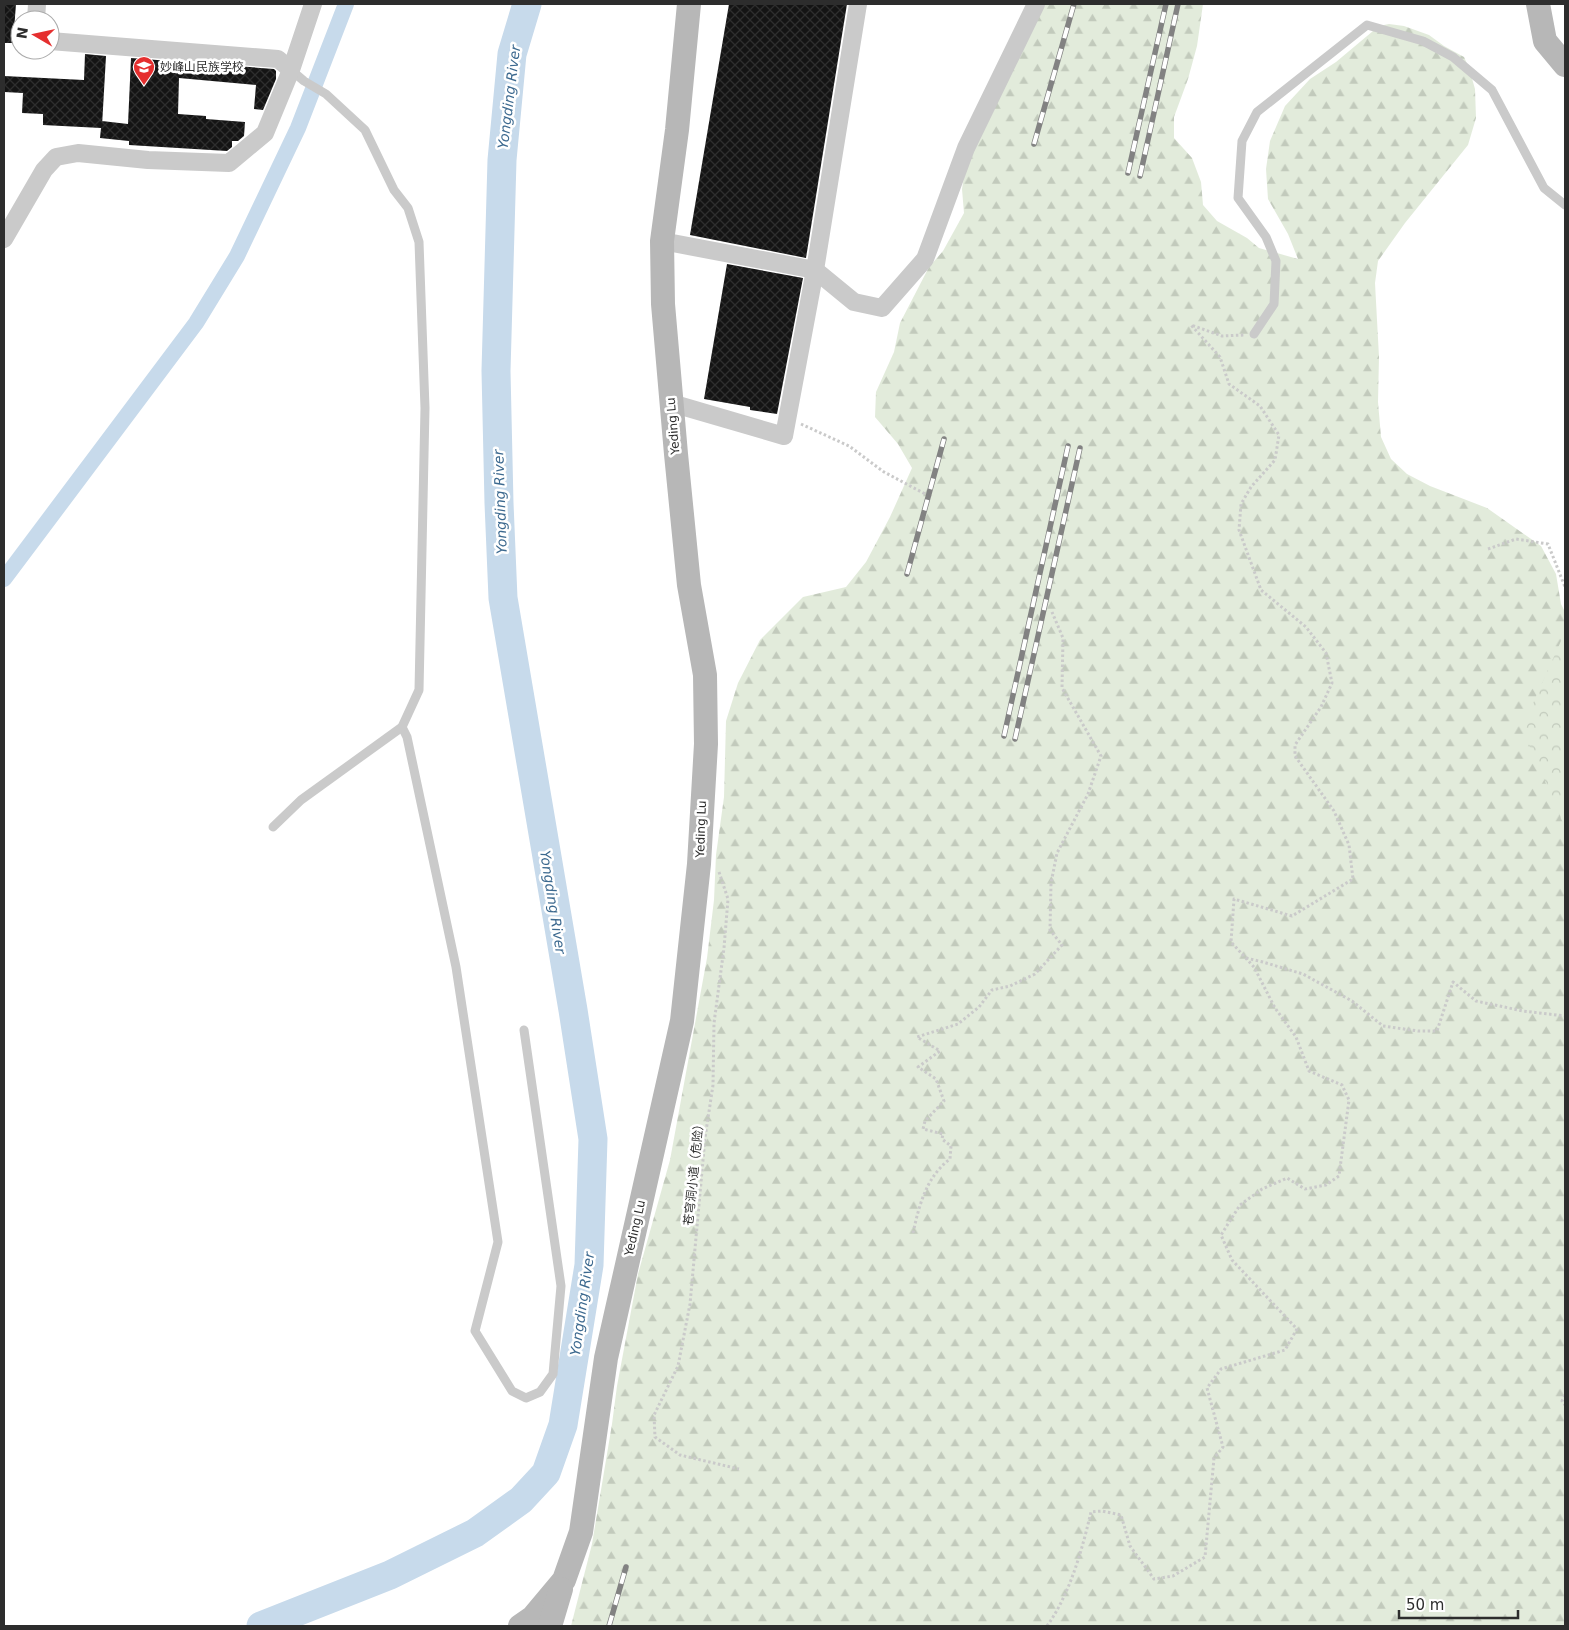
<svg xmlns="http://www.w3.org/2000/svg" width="1569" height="1630" font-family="'DejaVu Sans','Noto Sans SC',sans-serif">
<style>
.forest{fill:url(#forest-firs)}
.park{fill:url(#park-crowns)}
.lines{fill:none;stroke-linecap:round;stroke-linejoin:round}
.canal{stroke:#c7daeb;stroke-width:16}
.river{stroke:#c7daeb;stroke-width:29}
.building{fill:url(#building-cross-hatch)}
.path{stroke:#cacaca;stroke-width:3;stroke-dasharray:2.5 2.5;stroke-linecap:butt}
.lane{stroke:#cacaca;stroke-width:9}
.street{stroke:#cacaca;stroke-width:18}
.secondary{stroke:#b7b7b7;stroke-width:24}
.rail-casing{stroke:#828282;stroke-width:5.5}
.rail{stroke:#fff;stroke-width:4;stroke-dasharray:11;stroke-linecap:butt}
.labels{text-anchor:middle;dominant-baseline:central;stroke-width:5;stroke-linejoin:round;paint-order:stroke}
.poi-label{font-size:12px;fill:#2d2d2d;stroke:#fff;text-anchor:start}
.street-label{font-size:12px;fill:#2d2d2d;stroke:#fff}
.water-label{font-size:14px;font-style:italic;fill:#3c698f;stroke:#fff}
</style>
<defs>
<pattern id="forest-firs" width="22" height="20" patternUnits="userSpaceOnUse" patternTransform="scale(1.25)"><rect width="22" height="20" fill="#e2ebdb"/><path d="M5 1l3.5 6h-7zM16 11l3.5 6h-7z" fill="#c2cabc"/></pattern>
<pattern id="park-crowns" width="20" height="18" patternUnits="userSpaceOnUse" patternTransform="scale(1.25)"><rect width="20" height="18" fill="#e2ebdb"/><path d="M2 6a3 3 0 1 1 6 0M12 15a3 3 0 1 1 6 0" fill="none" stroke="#c2cabc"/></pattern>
<pattern id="building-cross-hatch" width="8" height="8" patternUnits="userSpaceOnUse" patternTransform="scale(1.25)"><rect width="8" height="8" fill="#141414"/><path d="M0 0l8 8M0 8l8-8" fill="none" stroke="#2e2e2e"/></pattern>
</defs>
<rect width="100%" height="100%" fill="#fff"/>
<!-- forest -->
<polygon class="forest" points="1043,4 1203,4 1197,46 1188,79 1174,117 1174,138 1192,158 1201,182 1203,205 1217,221 1247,238 1259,248 1298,259 1288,234 1268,199 1266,169 1270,141 1285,106 1310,79 1336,62 1379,26 1389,24 1404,26 1429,35 1444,46 1464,57 1469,68 1475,89 1476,118 1468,145 1405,223 1378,261 1375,283 1379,357 1378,402 1381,437 1391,459 1407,474 1430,486 1487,508 1541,546 1556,574 1561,604 1565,612 1565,1626 571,1626 592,1544 612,1424 617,1386 638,1274 670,1160 707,958 714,900 716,855 724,797 726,721 738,683 760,640 803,597 846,587 866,562 890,517 912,468 898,444 875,417 876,392 894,352 900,323 929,267 943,251 964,213 962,189 966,164"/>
<!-- park -->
<polygon class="park" points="1565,632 1565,828 1522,728"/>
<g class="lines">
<!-- canal -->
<polyline class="canal" points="4,579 196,323 237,256 298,128 346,4"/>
<!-- river -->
<polyline class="river" points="261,1626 390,1575 475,1533 521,1500 546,1473 563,1425 589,1265 593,1139 573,1010 503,598 499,503 496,371 502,160 512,54 527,4"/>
</g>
<!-- building -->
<g class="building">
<polygon points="4,4 16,4 13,43 4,43"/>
<polygon points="729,4 847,4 806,258 690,235"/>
<polygon points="85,54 106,56 102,126 102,121 128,124 131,58 274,69 276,71 276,79 263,110 254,109 256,85 179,78 178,114 206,116 206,119 245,122 244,136 238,141 232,141 232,147 227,151 129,145 129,141 100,138 101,128 43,125 43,114 22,113 23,93 4,92 4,76 84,80"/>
<polygon points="727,264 803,278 777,414 750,410 750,407 704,399"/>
</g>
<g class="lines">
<!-- path -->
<g class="path">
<polyline points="801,424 849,446 884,472 929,496"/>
<polyline points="1488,549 1516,539 1548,544 1565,587"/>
<polyline points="719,872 728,899 724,948 714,1023 713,1085 705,1138 690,1304 678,1366 654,1415 655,1437 680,1455 739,1469"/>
<polyline points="1246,958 1263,962 1303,974 1352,1001 1383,1026 1418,1031 1437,1031 1453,982 1476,1001 1523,1011 1565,1016"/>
<path d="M913,1233C919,1206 926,1177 950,1159L951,1146L942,1139L943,1134L923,1129L925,1121L944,1101L936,1079L918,1067L940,1051L917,1037L958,1024L979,1007L992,990L1010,986L1035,974L1062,945L1050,930L1051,883L1057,853L1088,794L1101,756L1062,688L1063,638L1052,612"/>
<polyline points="1565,1395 1562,1401 1565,1405"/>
<path d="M1047,1626C1070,1594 1082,1550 1091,1512L1102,1511L1121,1515L1130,1546L1154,1579L1173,1576L1205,1557L1214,1458L1223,1447L1207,1388L1221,1369L1285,1350L1297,1329L1232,1260L1221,1235L1240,1205L1262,1189L1287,1178L1305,1189L1326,1185L1339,1176L1349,1100L1342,1085L1309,1071L1296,1037L1275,1008L1254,967L1231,942L1234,899L1292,916L1353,879L1349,845L1334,811L1295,756V745L1321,707L1332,683L1326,653L1306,627L1261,590L1239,530L1241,504L1251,487L1275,460L1279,435L1260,406L1229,384L1220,357L1191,325L1222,336L1244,335"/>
</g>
<!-- lane -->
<g class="lane">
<polyline points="1254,334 1274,304 1276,261 1266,237 1238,198 1242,141 1257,112 1367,25 1423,41 1453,57 1492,90 1544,188 1565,205"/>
<polyline points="402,727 407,737 456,967 498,1242 475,1331 512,1391 526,1398 540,1392 553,1374 561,1286 524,1030"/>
<polyline points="273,827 301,800 402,727 419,690 425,408 419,242 408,208 394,190 365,130 326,94 304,81 291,70"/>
</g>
<!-- street -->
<g class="street">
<polyline points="36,20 37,4"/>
<polyline points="50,41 278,59 291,70"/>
<polyline points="4,239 44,170 56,157 78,153 148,160 229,163 265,133 291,70 313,4"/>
<polyline points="662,241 815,270 858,4"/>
<polyline points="671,403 784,436 815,270 854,302 882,308 925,259 966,148 1036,4"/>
</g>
<!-- secondary -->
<g class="secondary">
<polyline points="1538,4 1545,41 1565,65"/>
<polyline points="520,1626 533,1617 564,1580 581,1532 606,1358 682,1021 699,864 706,744 705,675 689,585 676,454 663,304 662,241 677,130 689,4"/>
<polyline points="550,1626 561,1589"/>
</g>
<!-- rail casing -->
<g class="rail-casing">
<g id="rail">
<polyline points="1034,144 1074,4"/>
<polyline points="1128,173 1166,4"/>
<polyline points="1140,176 1178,4"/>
<polyline points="907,574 944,439"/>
<polyline points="1004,736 1068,446"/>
<polyline points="1015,739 1080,448"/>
<polyline points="609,1626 626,1567"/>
</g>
</g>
<!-- rail -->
<use href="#rail" class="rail"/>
</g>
<!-- icons -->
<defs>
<g id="school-pin" transform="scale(1.125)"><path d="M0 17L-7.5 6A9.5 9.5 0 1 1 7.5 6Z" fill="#e52f2f" stroke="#fff"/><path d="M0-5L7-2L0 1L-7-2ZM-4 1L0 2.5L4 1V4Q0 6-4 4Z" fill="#fff"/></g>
</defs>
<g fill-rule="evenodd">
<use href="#school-pin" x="144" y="67"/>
</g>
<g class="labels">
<!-- poi labels -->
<g class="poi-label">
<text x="160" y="67">妙峰山民族学校</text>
</g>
<!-- street labels -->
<g class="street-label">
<text transform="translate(673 426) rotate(-95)">Yeding Lu</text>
<text transform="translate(701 829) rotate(-88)">Yeding Lu</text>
<text transform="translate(694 1172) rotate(-84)">苍穹洞小道（危险）</text>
<text transform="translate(635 1228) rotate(-77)">Yeding Lu</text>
</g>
<!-- water labels -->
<g class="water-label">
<text transform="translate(509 97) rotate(-83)">Yongding River</text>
<text transform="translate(500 502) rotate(-92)">Yongding River</text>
<text transform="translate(553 902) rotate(81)">Yongding River</text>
<text transform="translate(582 1304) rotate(-82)">Yongding River</text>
</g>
</g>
<!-- border -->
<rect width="1569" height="1630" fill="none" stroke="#2d2d2d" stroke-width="10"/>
<!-- north arrow -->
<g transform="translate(35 35) rotate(279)"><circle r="24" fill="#ffffff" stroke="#ababab"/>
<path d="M0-4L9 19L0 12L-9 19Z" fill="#e52f2f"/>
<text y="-8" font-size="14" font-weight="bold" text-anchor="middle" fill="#2d2d2d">N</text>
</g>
<!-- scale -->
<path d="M1399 1610v8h119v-8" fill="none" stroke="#2d2d2d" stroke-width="2.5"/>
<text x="1406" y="1610" font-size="15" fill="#2d2d2d" stroke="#ffffff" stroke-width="4" paint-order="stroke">50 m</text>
</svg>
